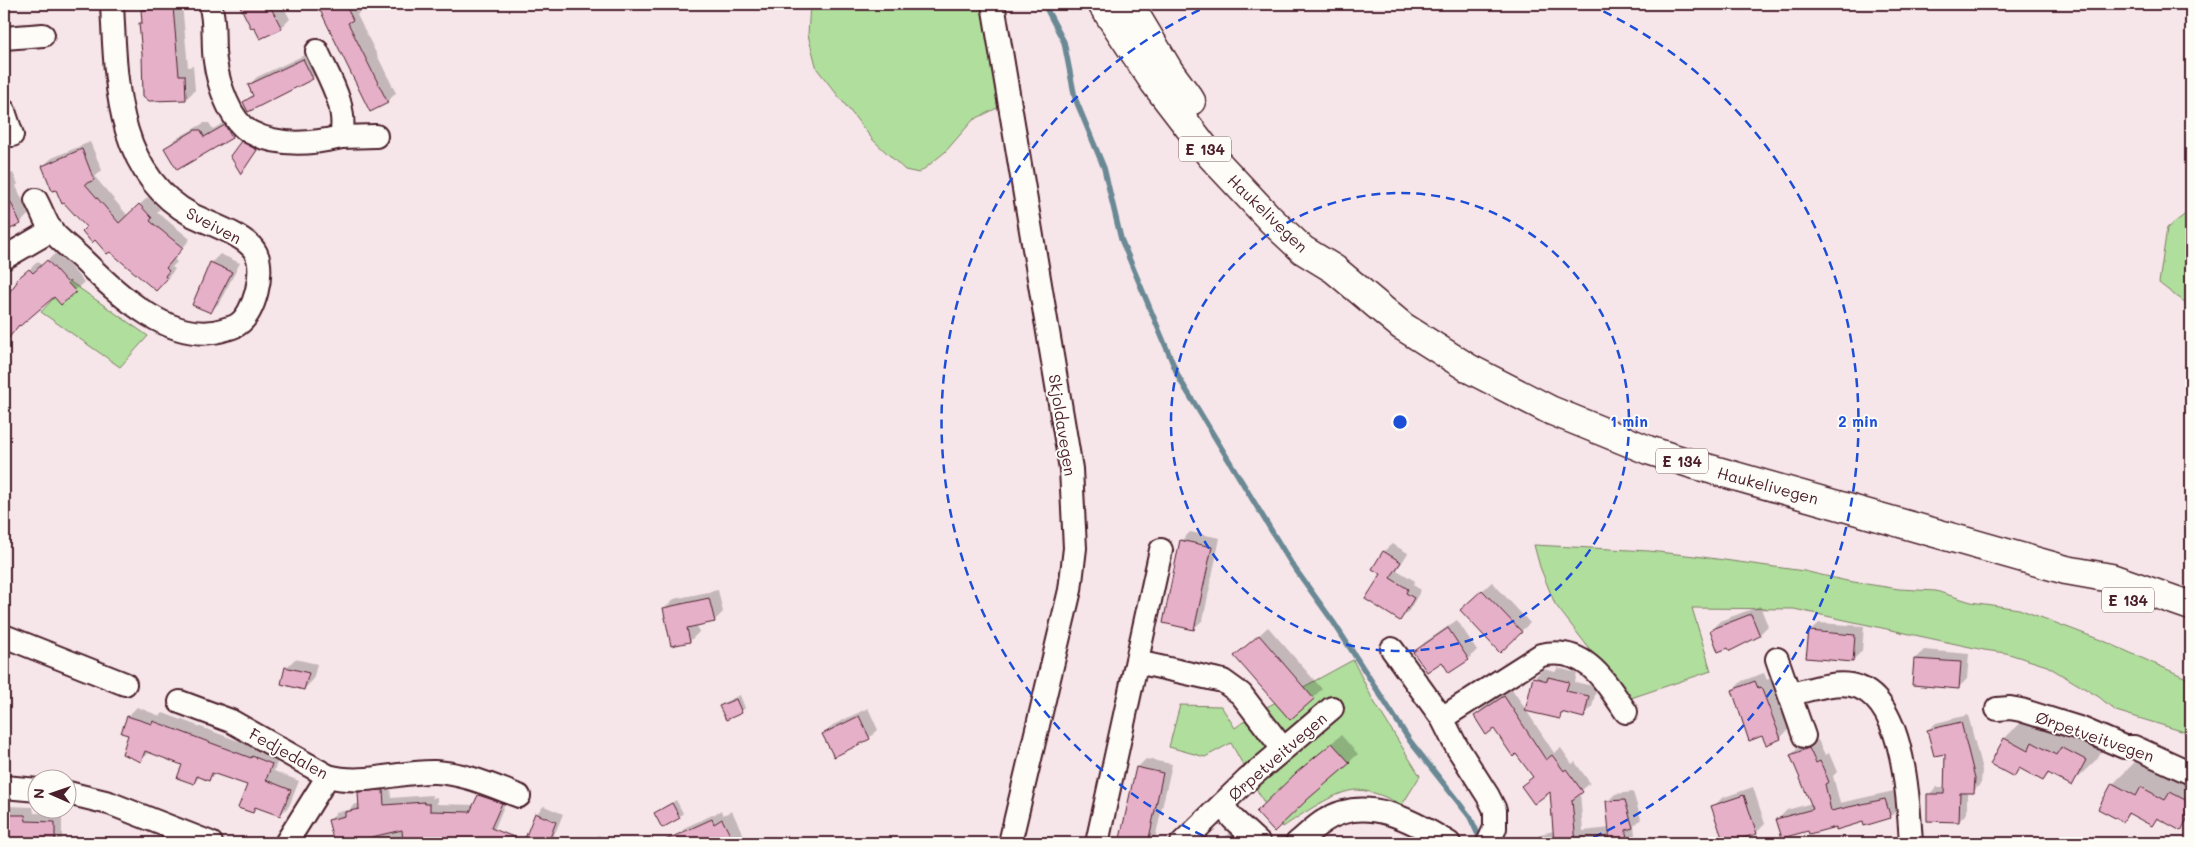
<svg xmlns="http://www.w3.org/2000/svg" width="2195" height="847" font-family="Mali,sans-serif">
<style>
.green{fill:#b0de9d;stroke:#7d7e64}
.shadow{fill:#0003}
.lines{fill:none;stroke-linecap:round;stroke-linejoin:round}
.stream{stroke:#6a8995;stroke-width:5.5}
.building{fill:#e6b0c9;stroke:#4a1f2b}
.minor-casing{stroke:#4a1f2b;stroke-width:26}
.highway-casing{stroke:#4a1f2b;stroke-width:31}
.minor{stroke:#fdfcf7;stroke-width:22}
.highway{stroke:#fdfcf7;stroke-width:28}
.ring{fill:none;stroke:#1d4ed8;stroke-width:2.5;stroke-dasharray:9 6}
.labels{text-anchor:middle;dominant-baseline:central;stroke-width:4;stroke-linejoin:round;paint-order:stroke}
.shield{fill:#fdfcf7;stroke:#806168;stroke-width:1}
.shield-label{font-size:15px;font-weight:bold;fill:#4a1f2b}
.street-label{font-size:16px;fill:#4a1f2b;stroke:#fdfcf7}
.centre{fill:#1d4ed8;stroke:#fdfcf7;stroke-width:2.5}
.ring-label{font-size:15px;text-anchor:middle;font-weight:bold;fill:#1d4ed8;stroke:#fdfcf7;stroke-width:4;stroke-linejoin:round;paint-order:stroke}
</style>
<rect width="100%" height="100%" fill="#f6e5e9"/>
<filter id="ink" filterUnits="userSpaceOnUse"><feTurbulence type="fractalNoise" baseFrequency=".02" numOctaves="2"/><feDisplacementMap in="SourceGraphic" scale="10" xChannelSelector="R" yChannelSelector="G"/><feConvolveMatrix kernelMatrix="1 2 1 2 8 2 1 2 1" color-interpolation-filters="sRGB"/></filter>
<g filter="url(#ink)">
<!-- green -->
<g class="green">
<polygon points="810,4 989,4 1007,103 973,120 945,152 919,173 905,170 873,140 817,69 808,35"/>
<polygon points="2191,210 2191,308 2159,283 2167,228"/>
<polygon points="69,281 148,336 120,367 41,312"/>
<polygon points="1534,545 1649,551 1695,556 1804,571 1847,581 1899,589 1936,591 1971,602 2019,609 2106,642 2191,680 2191,734 2116,711 2099,697 2047,666 2006,653 1984,650 1794,609 1692,608 1711,671 1628,699 1555,604 1540,567"/>
<path d="M1353,660L1373,700L1420,776L1402,805C1388,798 1374,791 1357,790C1336,790 1301,815 1283,827L1267,808L1231,743L1205,757L1169,747L1180,705L1221,706L1235,728L1254,714Z"/>
</g>
<!-- shadow -->
<g class="shadow">
<polygon points="149,4 182,4 188,67 193,66 195,90 186,99 140,24 143,21 142,10"/>
<polygon points="245,4 282,4 290,19 281,28 242,7"/>
<polygon points="311,4 358,4 361,10 357,15 396,93 387,102 319,6 313,9"/>
<polygon points="311,52 320,70 312,78 244,102 254,94 249,85 257,77"/>
<polygon points="233,118 239,129 231,137 166,149 174,140 204,123 209,123 213,129"/>
<polygon points="250,134 264,142 241,172 242,142"/>
<polygon points="90,142 102,170 95,177 128,216 148,197 160,209 157,212 190,239 174,259 177,262 172,267 175,269 165,281 87,227 57,188 43,166 52,158"/>
<polygon points="13,173 18,184 16,186 29,214 20,223 4,231 4,177"/>
<polygon points="57,252 84,282 62,303 54,295 20,324 4,344 4,301 27,272 38,261 42,265"/>
<polygon points="220,254 240,263 219,303 210,312 211,263"/>
<polygon points="1190,532 1220,538 1203,620 1194,628 1181,541"/>
<polygon points="1392,544 1408,553 1397,570 1415,581 1413,585 1421,590 1408,612 1400,620 1382,574 1374,568 1384,551"/>
<polygon points="1492,582 1530,623 1500,651 1471,601"/>
<polygon points="718,590 723,612 714,621 697,625 699,632 690,641 665,608 674,599"/>
<polygon points="1760,606 1768,626 1759,635 1729,647 1711,630 1720,621"/>
<polygon points="1457,620 1477,650 1468,659 1442,660 1415,652 1424,643"/>
<polygon points="1819,623 1864,626 1862,651 1853,660 1810,632"/>
<polygon points="1268,627 1322,689 1290,719 1245,648"/>
<polygon points="1924,650 1969,654 1967,679 1958,688 1915,659"/>
<polygon points="295,659 317,664 313,680 304,689 286,668"/>
<polygon points="1558,668 1577,673 1575,682 1597,687 1592,707 1583,716 1565,712 1559,718 1526,710 1554,753 1561,748 1572,764 1575,762 1590,783 1580,792 1583,831 1610,828 1607,802 1615,794 1633,792 1641,819 1634,826 1636,843 1532,843 1540,834 1554,831 1551,790 1523,786 1534,776 1495,728 1475,716 1483,708 1512,689 1526,710 1534,678 1543,669 1555,672"/>
<polygon points="1764,673 1767,680 1770,678 1789,729 1780,738 1763,734 1733,690 1742,681"/>
<polygon points="740,695 745,708 741,712 720,706 725,702"/>
<polygon points="137,707 160,716 163,713 260,749 280,754 274,771 299,781 289,806 280,815 258,806 252,812 248,785 215,773 209,779 200,776 194,783 184,764 150,752 141,760 130,734 123,732 128,716"/>
<polygon points="868,708 878,730 869,738 824,734 833,725"/>
<polygon points="2030,713 2110,735 2097,759 2071,784 2050,773 2043,780 2021,768 2014,775 2005,738"/>
<polygon points="1968,715 1982,770 1981,783 1974,791 1967,791 1967,813 1959,821 1929,795 1936,787 1945,787 1946,752 1928,730 1936,723"/>
<polygon points="1341,735 1358,754 1274,830 1308,763"/>
<polygon points="1818,740 1825,755 1829,753 1837,772 1833,776 1840,803 1894,791 1899,808 1890,817 1809,829 1778,819 1787,810 1812,803 1791,755 1800,746"/>
<polygon points="2139,758 2191,773 2191,818 2180,829 2159,817 2152,825 2130,813 2123,821 2113,784"/>
<polygon points="1146,759 1172,764 1154,843 1120,843 1137,768"/>
<polygon points="390,783 391,798 432,795 432,798 437,797 437,804 475,805 479,795 487,788 508,796 495,828 487,836 400,843 370,843 370,841 335,843 330,820 337,812 349,810 354,805 360,803 359,793 367,785"/>
<polygon points="1753,787 1765,824 1756,833 1725,843 1713,807 1722,798"/>
<polygon points="676,800 683,813 679,817 655,813"/>
<polygon points="6,806 33,807 34,813 62,814 62,843 4,843 4,808"/>
<polygon points="544,806 563,814 556,831 548,843 530,843 528,832 536,814"/>
<polygon points="721,811 723,815 732,811 745,839 740,843 681,843 677,836 686,827"/>
<polygon points="1235,827 1251,843 1219,843"/>
<polygon points="598,835 615,842 614,843 592,843"/>
</g>
<g class="lines">
<!-- stream -->
<polyline class="stream" points="1044,4 1064,42 1075,98 1104,168 1121,239 1179,378 1291,563 1334,623 1410,741 1470,817 1482,843"/>
</g>
<!-- building -->
<g class="building">
<polygon points="239,4 269,4 282,29 260,39 254,27 251,28"/>
<polygon points="317,4 345,4 353,20 348,23 388,103 370,112"/>
<polygon points="173,7 179,75 185,75 186,100 149,101 143,96 142,54 139,23 142,23 141,10"/>
<polygon points="303,59 313,79 248,112 243,102 253,96 248,85"/>
<polygon points="225,125 232,138 177,170 164,148 195,130 201,130 204,137"/>
<polygon points="241,141 257,150 241,174 230,156"/>
<polygon points="82,149 94,180 85,184 119,223 139,204 152,218 150,221 183,248 166,268 169,271 165,276 167,279 156,291 110,252 107,254 95,240 92,243 82,231 86,227 64,203 62,204 56,190 52,191 42,166"/>
<polygon points="4,188 21,224 4,232"/>
<polygon points="47,260 76,292 61,305 54,297 20,326 19,325 4,344 4,299 17,282 16,280 29,269 33,273"/>
<polygon points="210,262 232,272 211,313 192,305"/>
<polygon points="1180,540 1212,547 1194,630 1163,623"/>
<polygon points="1383,551 1401,562 1390,578 1408,589 1406,593 1414,598 1400,621 1365,599 1381,574 1372,569"/>
<polygon points="1482,590 1522,632 1500,653 1460,610"/>
<polygon points="709,598 715,622 687,628 690,642 671,646 663,608"/>
<polygon points="1751,614 1760,636 1730,651 1728,648 1718,652 1710,630"/>
<polygon points="1448,628 1469,660 1449,673 1442,662 1427,672 1413,652"/>
<polygon points="1809,631 1855,635 1853,662 1806,658"/>
<polygon points="1259,635 1314,699 1290,720 1234,656"/>
<polygon points="1914,659 1961,662 1959,689 1912,685"/>
<polygon points="285,667 309,673 304,690 281,684"/>
<polygon points="1533,677 1547,681 1548,677 1569,682 1566,691 1589,696 1584,718 1561,712 1560,719 1525,711"/>
<polygon points="1755,681 1758,688 1761,687 1781,739 1766,745 1762,736 1749,741 1732,690"/>
<polygon points="1504,696 1546,760 1552,755 1564,771 1566,769 1583,792 1572,800 1576,843 1554,843 1550,792 1534,804 1521,786 1533,777 1516,754 1513,757 1494,729 1486,735 1474,716"/>
<polygon points="736,699 742,713 726,720 719,706"/>
<polygon points="127,716 152,724 153,721 251,758 252,756 272,764 266,780 291,790 280,816 255,807 253,813 238,808 247,785 212,773 209,781 197,776 194,784 177,778 182,765 145,751 141,762 122,754 128,735 121,733"/>
<polygon points="859,716 870,739 834,757 822,734"/>
<polygon points="1961,722 1975,778 1974,793 1960,793 1959,822 1927,821 1927,794 1944,794 1945,754 1934,756 1927,730"/>
<polygon points="2004,738 2028,751 2032,742 2056,755 2061,747 2086,760 2072,786 2048,773 2043,781 2019,768 2014,777 1990,764"/>
<polygon points="1332,743 1350,763 1308,799 1274,832 1256,812 1297,772"/>
<polygon points="1809,748 1816,763 1820,761 1829,782 1825,784 1831,811 1885,799 1891,818 1864,826 1863,822 1836,830 1836,827 1809,834 1808,831 1782,838 1776,819 1813,809 1790,755"/>
<polygon points="1136,767 1163,773 1148,843 1119,843"/>
<polygon points="2112,783 2136,796 2141,787 2165,800 2170,792 2191,803 2191,811 2181,831 2157,818 2152,826 2128,813 2123,822 2098,809"/>
<polygon points="383,790 384,805 424,802 425,804 430,804 430,811 470,812 478,795 502,803 491,828 524,841 535,813 556,822 548,843 450,843 451,840 403,843 402,830 363,839 364,843 334,843 328,820 345,816 345,812 359,809 358,792"/>
<polygon points="1744,795 1757,834 1724,843 1711,806"/>
<polygon points="1625,800 1633,828 1626,830 1627,843 1610,843 1606,801"/>
<polygon points="672,803 680,818 662,828 654,813"/>
<polygon points="4,815 25,815 26,821 55,822 55,843 4,843"/>
<polygon points="712,819 714,824 722,819 734,843 659,843"/>
</g>
<g class="lines">
<!-- minor casing -->
<g class="minor-casing">
<g id="minor">
<path d="M210,4C216,22 212,43 215,61C218,83 230,121 250,132C278,147 312,144 341,137C348,107 329,78 317,51"/>
<polyline points="993,4 1071,469 1075,548 1070,590 1010,843"/>
<polyline points="4,38 43,35"/>
<polyline points="4,111 12,135"/>
<polyline points="341,137 376,136"/>
<path d="M36,200C41,209 45,221 51,230C60,241 74,251 84,261C119,295 173,347 226,329C229,328 234,327 237,325C255,314 265,271 256,253C247,235 209,224 192,215C115,173 116,80 112,4"/>
<polyline points="4,258 52,230"/>
<polyline points="4,636 125,684"/>
<polyline points="1392,649 1442,718 1455,744 1488,796 1495,810 1495,828 1488,843"/>
<polyline points="1777,659 1804,736"/>
<polyline points="1137,662 1223,681 1241,694 1283,749"/>
<path d="M1791,694C1809,690 1832,682 1851,685C1905,695 1908,800 1911,843"/>
<path d="M180,702L231,721L328,776C364,786 398,771 435,772C464,773 492,786 519,796"/>
<polyline points="1997,709 2010,708 2021,710 2082,729 2124,747 2134,747 2191,773"/>
<path d="M1442,718L1541,655C1585,645 1605,681 1626,712"/>
<polyline points="4,787 38,790"/>
<polyline points="68,793 109,803 211,843"/>
<polyline points="1222,805 1233,819 1259,843"/>
<polyline points="286,843 328,776"/>
<polyline points="1097,843 1161,550"/>
<polyline points="1182,843 1247,780 1332,708"/>
<path d="M1297,843C1306,836 1314,827 1324,821C1365,794 1412,820 1449,843"/>
</g>
</g>
<!-- highway casing -->
<g class="highway-casing">
<g id="highway">
<polyline points="1102,4 1154,82 1211,156 1271,220 1303,250 1334,269 1402,326 1470,369 1550,410 1648,450 1689,463 2066,570 2111,578 2191,606"/>
<polyline points="1129,4 1169,71 1191,101"/>
</g>
</g>
<!-- minor -->
<use href="#minor" class="minor"/>
<!-- highway -->
<use href="#highway" class="highway"/>
</g>
</g>
<!-- distance rings -->
<g class="ring">
<circle cx="1400" cy="422" r="229"/>
<path d="M1217 842A458 458 0 0 1 1210 5M1590 5A458 458 0 0 1 1583 842"/>
</g>
<g class="labels">
<!-- shield labels -->
<g class="shield">
<rect x="1179" y="136.5" width="52" height="25" rx="4"/>
<rect x="1656" y="448.5" width="52" height="25" rx="4"/>
<rect x="2102" y="587.5" width="52" height="25" rx="4"/>
</g>
<g class="shield-label">
<text x="1205" y="149">E 134</text>
<text x="1682" y="461">E 134</text>
<text x="2128" y="600">E 134</text>
</g>
<!-- street labels -->
<g class="street-label">
<text transform="translate(1268 213) rotate(44)">Haukelivegen</text>
<text transform="translate(214 225) rotate(28)">Sveiven</text>
<text transform="translate(1063 425) rotate(81)">Skjoldavegen</text>
<text transform="translate(1768 485) rotate(15)">Haukelivegen</text>
<text transform="translate(2095 736) rotate(19)">Ørpetveitvegen</text>
<text transform="translate(289 753) rotate(29)">Fedjedalen</text>
<text transform="translate(1277 756) rotate(-41)">Ørpetveitvegen</text>
</g>
</g>
<circle cx="1400" cy="422" r="8" class="centre"/>
<g class="ring-label">
<text x="1629" y="427">1 min</text>
<text x="1858" y="427">2 min</text>
</g>
<!-- margin -->
<rect width="2195" height="847" fill="none" stroke="#fdfcf7" stroke-width="20"/>
<rect x="10" y="10" width="2175" height="827" fill="none" stroke="#4a1f2b" stroke-width="2" filter="url(#ink)"/>
<!-- north arrow -->
<g transform="translate(52 794) rotate(272)"><circle r="24" fill="#fdfcf7" stroke="#b5a4a5"/>
<path d="M0-4L9 19L0 12L-9 19Z" fill="#4a1f2b"/>
<text y="-8" font-size="14" font-weight="bold" text-anchor="middle" fill="#4a1f2b">N</text>
</g>
</svg>
